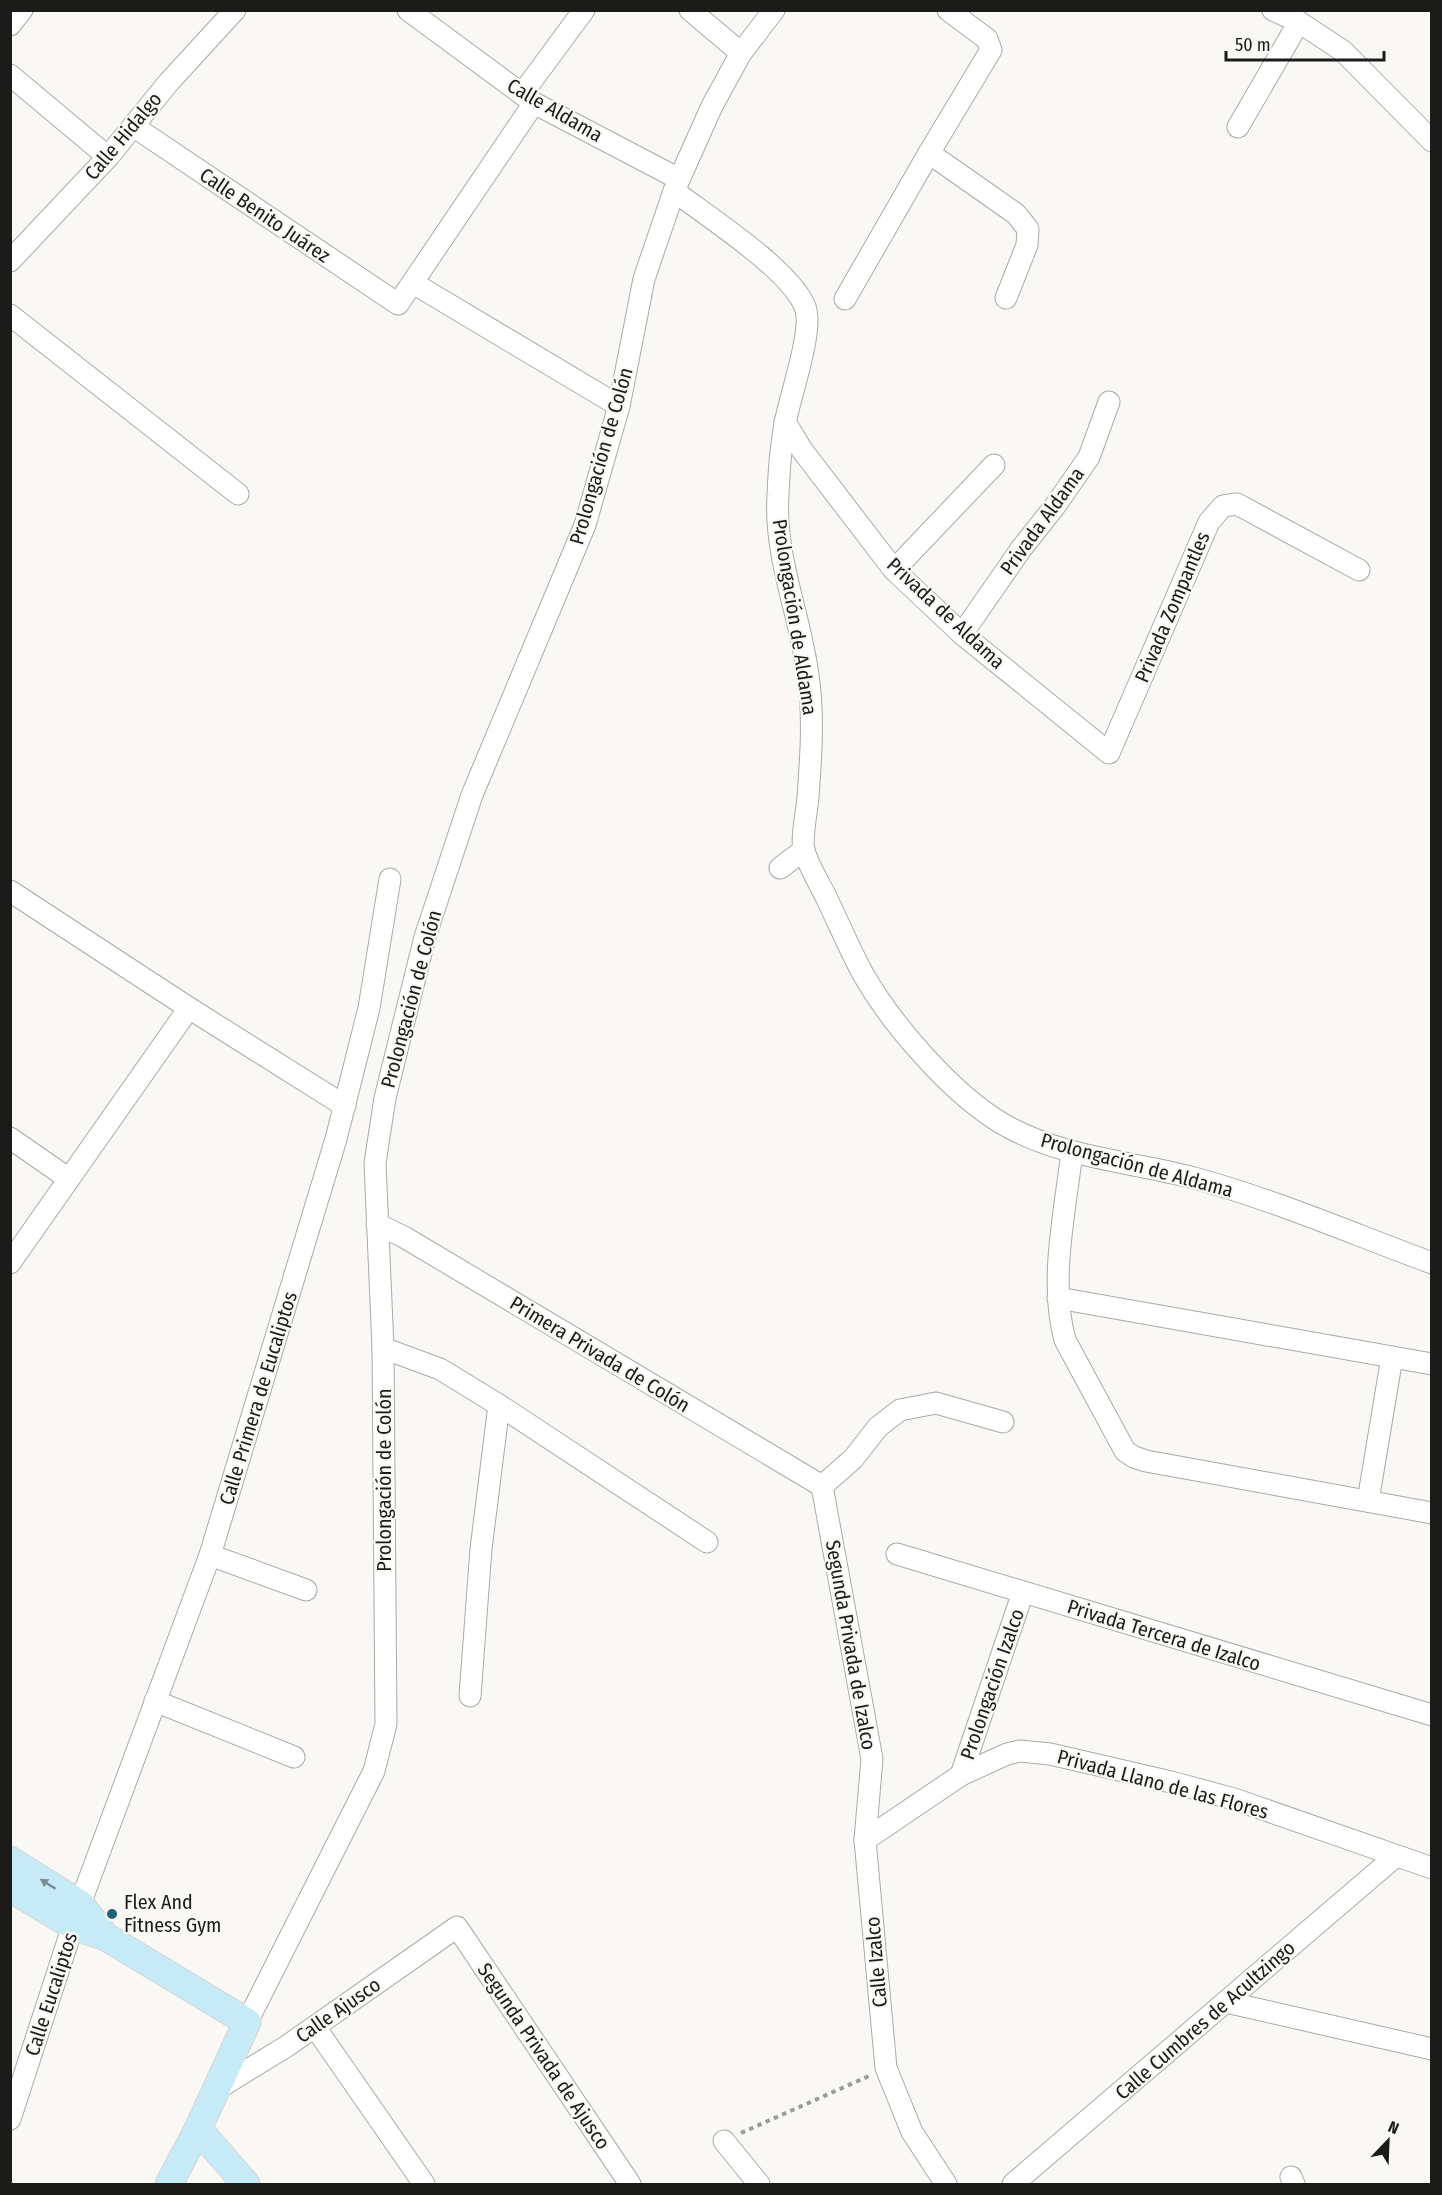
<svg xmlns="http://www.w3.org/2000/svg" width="1442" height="2195" font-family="'Fira Sans Condensed',sans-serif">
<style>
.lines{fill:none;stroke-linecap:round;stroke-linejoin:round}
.minor-casing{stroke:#aaaaa7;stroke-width:23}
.major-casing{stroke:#d6d6d6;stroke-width:29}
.path{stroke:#9c9c99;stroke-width:4;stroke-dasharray:4.5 4.5;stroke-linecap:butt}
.minor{stroke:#fff;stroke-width:21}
.major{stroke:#c7eaf7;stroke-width:27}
.oneway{fill:#7a8d94}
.poi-dot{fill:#226277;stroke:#f9f8f5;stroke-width:2}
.labels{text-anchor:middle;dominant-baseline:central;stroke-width:4.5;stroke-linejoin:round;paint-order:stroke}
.street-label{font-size:20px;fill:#1b1b1a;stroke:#f9f8f5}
.poi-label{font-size:20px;fill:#1b1b1a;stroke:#f9f8f5;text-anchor:start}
</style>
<rect width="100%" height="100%" fill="#f9f8f5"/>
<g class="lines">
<!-- minor casing -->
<g class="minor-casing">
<g id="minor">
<polyline points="408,10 534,103 679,179"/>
<polyline points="690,10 741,53"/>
<polyline points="1273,10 1299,22 1343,51 1432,141"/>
<polyline points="10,25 22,10"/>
<polyline points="10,75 108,157"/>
<polyline points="522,94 584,10"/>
<polyline points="133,126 398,304 534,103"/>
<polyline points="1238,127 1299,22"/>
<polyline points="929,153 991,50 987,39 948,10"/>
<path d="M674,191C707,216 791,270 805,307C814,328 791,393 786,419C781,443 779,469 778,495C774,557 800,614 808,675C814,716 811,756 808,797C807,810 801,839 804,850C807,863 821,886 827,899C839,924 850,950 863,974C892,1025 953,1095 1003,1124C1061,1158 1130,1161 1194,1178C1275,1200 1353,1234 1432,1263"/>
<polyline points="10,261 108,157 169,82 235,10"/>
<polyline points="413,283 619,406"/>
<polyline points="845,299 929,153 1016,214 1028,229 1027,245 1006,298"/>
<polyline points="10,315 238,494"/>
<polyline points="785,422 802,450 894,570 962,634 1109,753 1209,522 1223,506 1237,504 1359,570"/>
<polyline points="894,570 994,465"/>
<polyline points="962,634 1021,549 1055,506 1089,457 1109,402"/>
<polyline points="780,868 804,850"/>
<polyline points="10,891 189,1008 345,1106"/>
<polyline points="10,1138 69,1179"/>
<path d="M1072,1152C1065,1211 1049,1283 1065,1340L1125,1451L1134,1457L1146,1461L1432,1513"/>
<polyline points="377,1224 404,1237 822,1486"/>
<polyline points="10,1263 189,1008"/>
<polyline points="1058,1298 1432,1364"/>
<polyline points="383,1348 440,1369 499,1405 707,1542"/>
<polyline points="822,1486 872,1759 865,1840 886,2068 912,2132 946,2184"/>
<polyline points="822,1486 853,1459 878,1427 900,1410 936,1403 1003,1422"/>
<polyline points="1368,1501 1392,1357"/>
<polyline points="897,1554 1432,1715"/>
<polyline points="210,1555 306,1590"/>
<polyline points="470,1696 481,1549 499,1405"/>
<polyline points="155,1701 294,1757"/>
<polyline points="961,1775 1023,1592"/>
<polyline points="865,1840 961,1775 1007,1754 1020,1751 1050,1754 1171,1782 1234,1799 1432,1868"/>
<polyline points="1226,2002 1432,2049"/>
<polyline points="247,2022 374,1771 386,1724 383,1348 375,1163 385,1098 425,937 472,795 585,525 619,406 644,279 674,191 712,106 741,53 774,10"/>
<polyline points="315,2027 424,2184"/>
<polyline points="217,2089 287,2046 457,1927 630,2184"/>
<polyline points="10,2119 80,1904 210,1555 336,1139 369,1008 390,879"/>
<polyline points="724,2141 759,2184"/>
<polyline points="1291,2177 1294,2184"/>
<polyline points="1013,2184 1396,1856"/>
</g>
</g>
<!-- major casing -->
<g class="major-casing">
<g id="major">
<polyline points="10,1860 80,1904 106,1937"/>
<polyline points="10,1888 73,1926 106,1937 247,2022 198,2129 169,2184"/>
<polyline points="198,2129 246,2184"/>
</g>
</g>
<!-- path -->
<polyline class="path" points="741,2133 869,2076"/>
<!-- minor -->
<use href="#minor" class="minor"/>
<!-- major -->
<use href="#major" class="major"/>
</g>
<!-- one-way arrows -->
<defs><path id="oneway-solid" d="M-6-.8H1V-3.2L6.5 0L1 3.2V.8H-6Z" transform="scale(1.5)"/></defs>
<use class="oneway" href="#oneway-solid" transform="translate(48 1884) rotate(-148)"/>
<!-- markers -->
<circle class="poi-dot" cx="112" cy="1914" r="6"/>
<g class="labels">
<!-- street labels -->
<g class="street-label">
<text transform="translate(555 110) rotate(30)">Calle Aldama</text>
<text transform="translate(123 136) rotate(-50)">Calle Hidalgo</text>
<text transform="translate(265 215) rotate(34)">Calle Benito Juárez</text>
<text transform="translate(601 456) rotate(-74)">Prolongación de Colón</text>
<text transform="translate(1042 521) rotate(-54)">Privada Aldama</text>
<text transform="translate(1172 607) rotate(-67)">Privada Zompantles</text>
<text transform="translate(946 613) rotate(43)">Privada de Aldama</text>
<text transform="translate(795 617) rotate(81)">Prolongación de Aldama</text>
<text transform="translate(411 999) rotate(-75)">Prolongación de Colón</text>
<text transform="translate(1137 1165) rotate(15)">Prolongación de Aldama</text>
<text transform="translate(600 1354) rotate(31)">Primera Privada de Colón</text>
<text transform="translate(258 1398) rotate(-73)">Calle Primera de Eucaliptos</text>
<text transform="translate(384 1480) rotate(-90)">Prolongación de Colón</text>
<text transform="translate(1164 1635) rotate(17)">Privada Tercera de Izalco</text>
<text transform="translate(851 1645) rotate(80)">Segunda Privada de Izalco</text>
<text transform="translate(992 1684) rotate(-71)">Prolongación Izalco</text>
<text transform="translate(1163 1784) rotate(15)">Privada Llano de las Flores</text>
<text transform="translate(876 1962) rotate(-95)">Calle Izalco</text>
<text transform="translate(51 1994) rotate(-72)">Calle Eucaliptos</text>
<text transform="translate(338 2010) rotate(-35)">Calle Ajusco</text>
<text transform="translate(1205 2020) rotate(-41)">Calle Cumbres de Acultzingo</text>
<text transform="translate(544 2056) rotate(56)">Segunda Privada de Ajusco</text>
</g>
<!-- poi labels -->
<g class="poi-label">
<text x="124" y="1902">Flex And<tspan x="124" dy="23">Fitness Gym</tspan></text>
</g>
</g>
<!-- border -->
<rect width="1442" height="2195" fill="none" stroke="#1b1b1a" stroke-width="24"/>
<!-- north arrow -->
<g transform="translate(1388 2141) rotate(23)" stroke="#f9f8f5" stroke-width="4.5" paint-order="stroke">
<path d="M0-4.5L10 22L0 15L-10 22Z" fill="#1b1b1a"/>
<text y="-9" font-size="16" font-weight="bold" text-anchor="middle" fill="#1b1b1a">N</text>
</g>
<!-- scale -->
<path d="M1226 51v9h158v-9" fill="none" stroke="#1b1b1a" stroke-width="3"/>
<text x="1235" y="51" font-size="18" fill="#1b1b1a" stroke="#f9f8f5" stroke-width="4.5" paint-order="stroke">50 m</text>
</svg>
